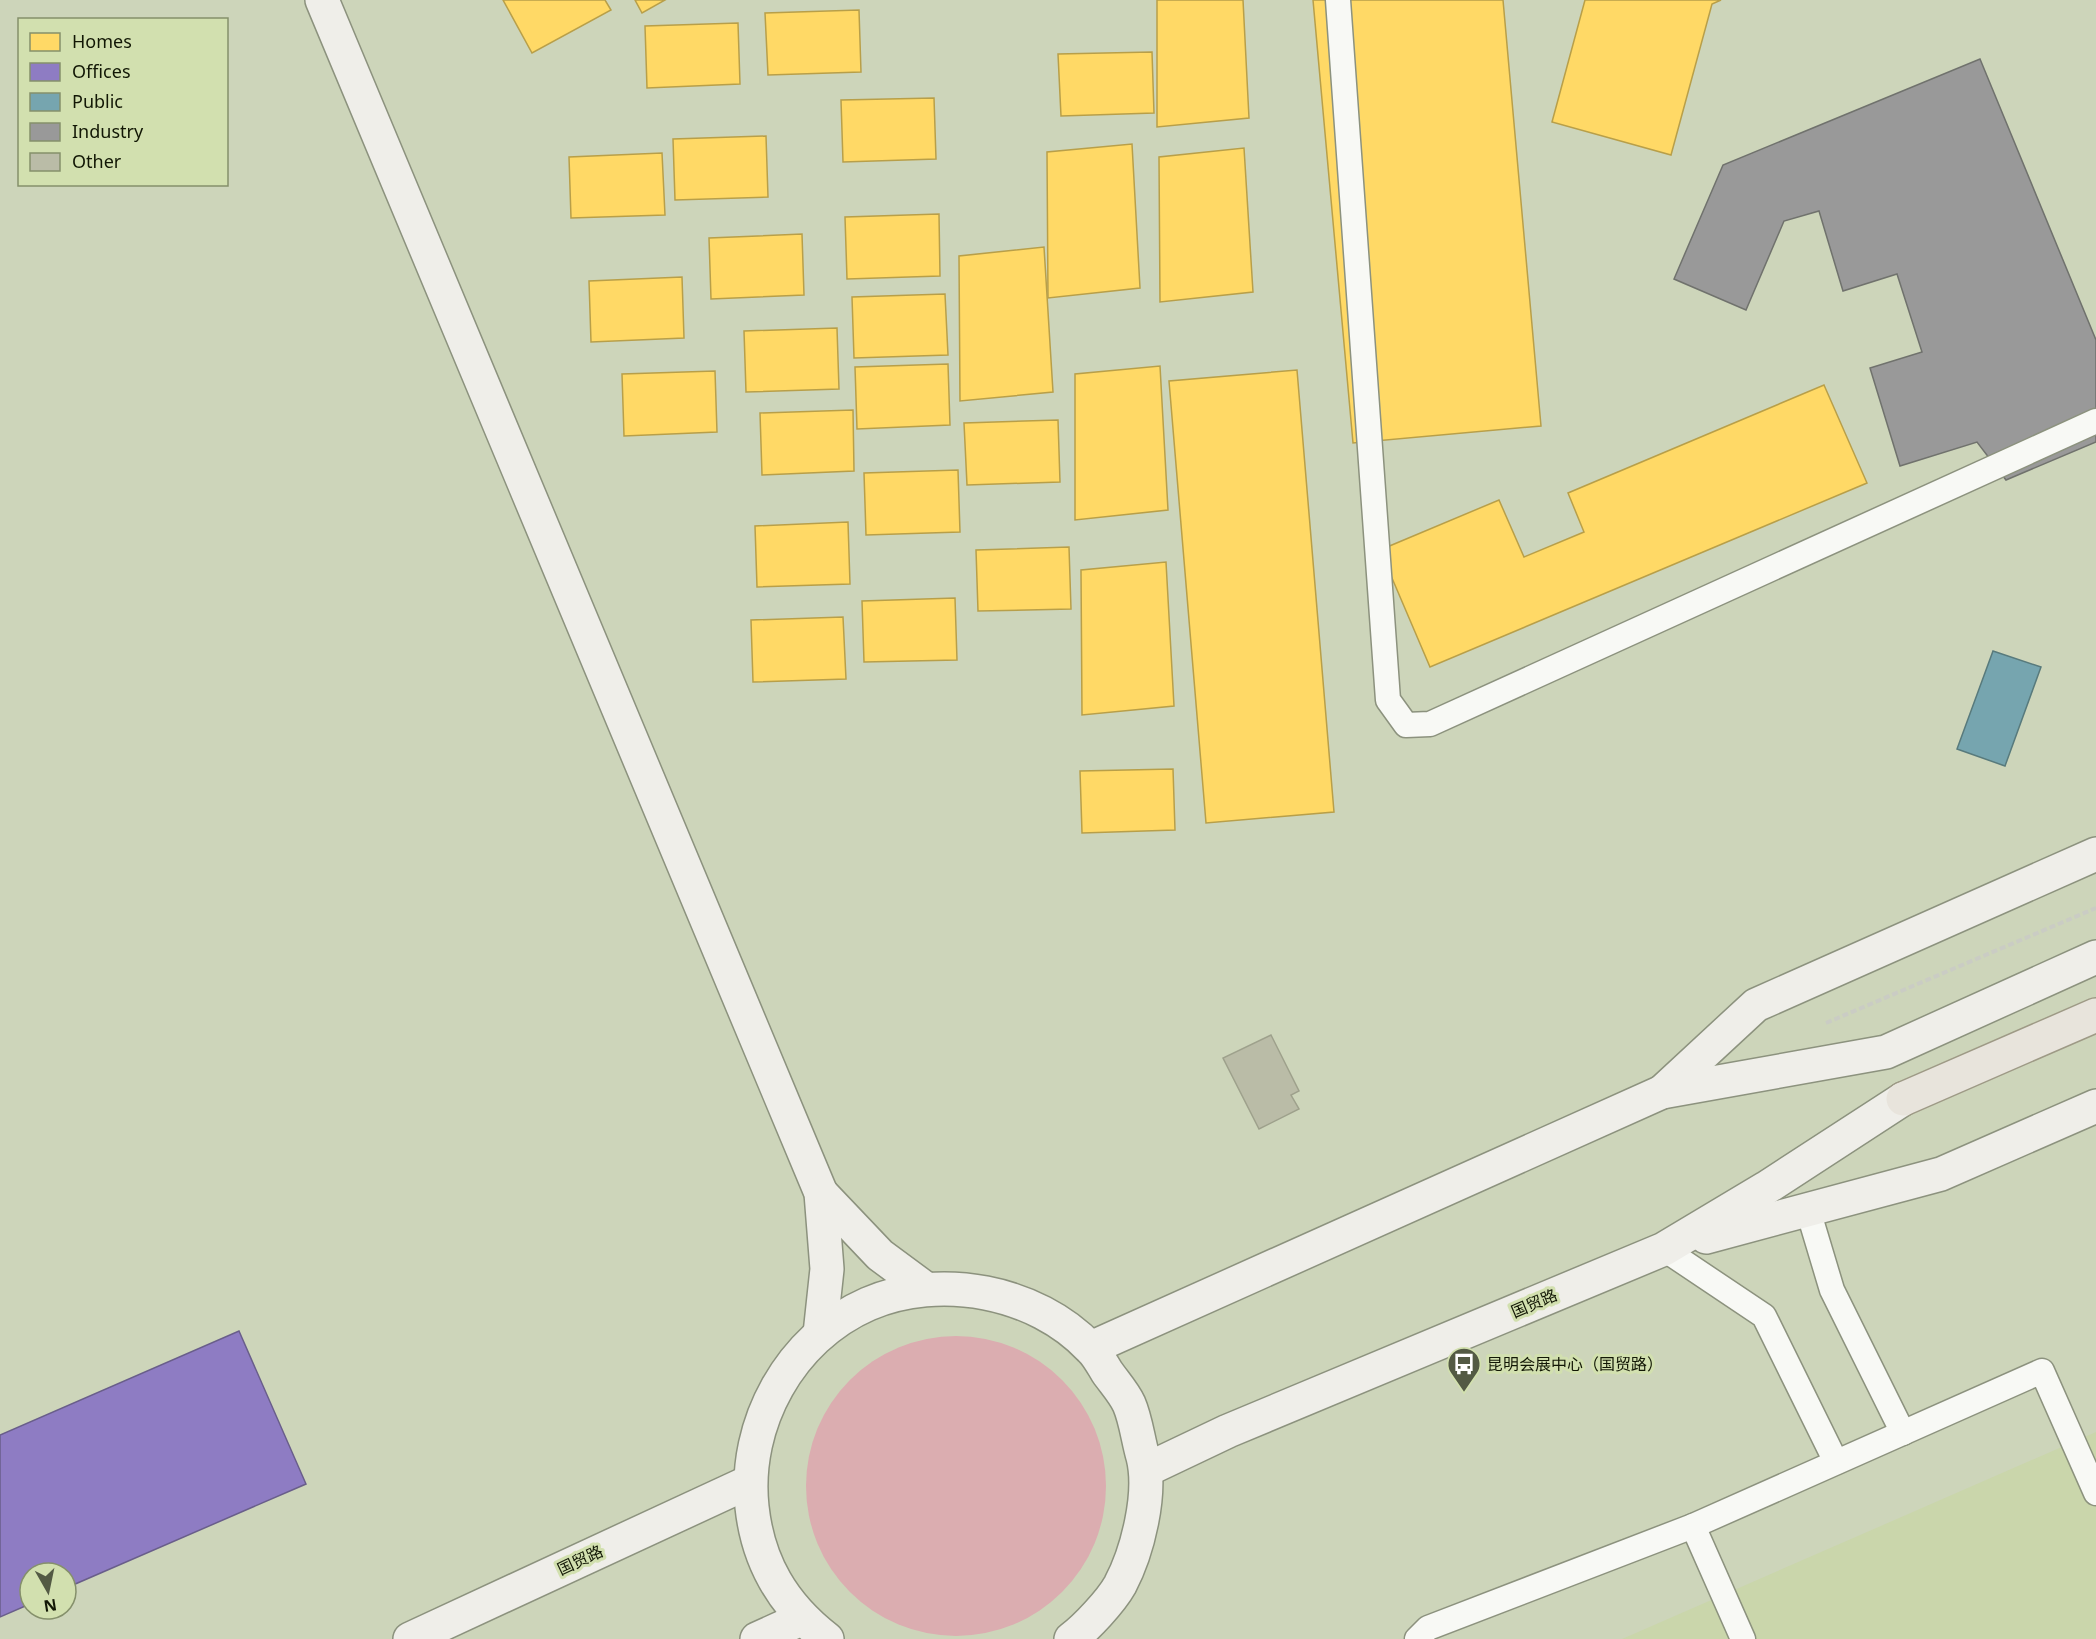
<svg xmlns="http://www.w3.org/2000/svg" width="2096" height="1639" font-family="'Noto Sans','Noto Sans SC',sans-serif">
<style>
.built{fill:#cad6ab}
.green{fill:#dbadb0}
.homes{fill:#ffd966;stroke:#b89f49;stroke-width:1.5}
.offices{fill:#8e7cc3;stroke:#695e8a;stroke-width:1.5}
.public{fill:#76a5af;stroke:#587a7c;stroke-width:1.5}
.industry{fill:#999;stroke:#70726d;stroke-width:1.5}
.building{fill:#babca7;stroke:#9ea18c;stroke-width:1.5}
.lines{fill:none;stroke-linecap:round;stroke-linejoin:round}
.lane-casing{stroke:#8c927e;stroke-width:27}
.secondary-casing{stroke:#8c927e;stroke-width:36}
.primary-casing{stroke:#9e9a86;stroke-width:36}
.path{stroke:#caccc4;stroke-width:4;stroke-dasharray:6 3;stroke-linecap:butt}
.lane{stroke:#f8f9f5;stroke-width:24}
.secondary{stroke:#efeee9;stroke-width:33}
.primary{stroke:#e8e4dc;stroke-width:33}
.labels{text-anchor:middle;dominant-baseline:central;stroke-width:6;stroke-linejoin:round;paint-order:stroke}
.street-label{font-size:16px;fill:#121705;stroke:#d2e0af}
.poi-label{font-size:16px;fill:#121705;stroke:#d2e0af;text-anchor:start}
</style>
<rect width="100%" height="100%" fill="#cdd5ba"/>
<!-- built -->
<polygon class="built" points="2096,1432 2096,1639 1622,1639"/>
<!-- green -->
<circle class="green" cx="956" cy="1486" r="150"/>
<!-- homes -->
<g class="homes">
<polygon points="503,0 605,0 611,10 532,53"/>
<polygon points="635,0 665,0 642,13"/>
<polygon points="1157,0 1243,0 1249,118 1157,127"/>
<polygon points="1313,0 1503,0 1541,426 1353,443"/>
<polygon points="1585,0 1721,0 1712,4 1671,155 1552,122"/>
<polygon points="859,10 861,72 768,75 765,13"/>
<polygon points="738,23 740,84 647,88 645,26"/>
<polygon points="1152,52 1154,113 1061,116 1058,54"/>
<polygon points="934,98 936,159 843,162 841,100"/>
<polygon points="766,136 768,197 675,200 673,139"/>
<polygon points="1132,144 1140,288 1048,298 1047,152"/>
<polygon points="1244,148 1253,292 1160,302 1159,157"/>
<polygon points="662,153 665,215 571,218 569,157"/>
<polygon points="939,214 940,276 847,279 845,217"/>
<polygon points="802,234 804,295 711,299 709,238"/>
<polygon points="1044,247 1053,392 960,401 959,256"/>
<polygon points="682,277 684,338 591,342 589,281"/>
<polygon points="945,294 948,355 854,358 852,297"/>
<polygon points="837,328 839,389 746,392 744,331"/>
<polygon points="948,364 950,425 857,429 855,367"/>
<polygon points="1160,366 1168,510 1075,520 1075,374"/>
<polygon points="1297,370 1334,812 1206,823 1169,381"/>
<polygon points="715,371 717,432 624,436 622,374"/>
<polygon points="1824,385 1867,483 1430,667 1380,550 1499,500 1524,557 1584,532 1568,493"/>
<polygon points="853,410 854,471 762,475 760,413"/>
<polygon points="1058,420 1060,482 967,485 964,423"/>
<polygon points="958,470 960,532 866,535 864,473"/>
<polygon points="848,522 850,584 757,587 755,526"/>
<polygon points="1069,547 1071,609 978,611 976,550"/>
<polygon points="1166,562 1174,706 1082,715 1081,570"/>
<polygon points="955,598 957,660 864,662 862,601"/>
<polygon points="843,617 846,679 753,682 751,620"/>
<polygon points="1173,769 1175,830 1082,833 1080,771"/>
</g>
<!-- offices -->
<polygon class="offices" points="239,1331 306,1484 66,1588 66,1573 30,1573 30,1604 0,1617 0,1435"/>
<!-- public -->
<polygon class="public" points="1993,651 2041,667 2005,766 1957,749"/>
<!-- industry -->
<polygon class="industry" points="1980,59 2096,340 2096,442 2006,480 1977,442 1900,466 1870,368 1922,352 1897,274 1843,291 1819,211 1784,221 1746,310 1674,279 1723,165"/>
<!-- building -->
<polygon class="building" points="1271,1035 1299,1091 1291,1095 1299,1109 1259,1129 1223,1058"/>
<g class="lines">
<!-- lane casing -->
<g class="lane-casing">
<g id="lane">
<polyline points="1338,0 1388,700 1406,725 1430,724 2096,421"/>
<polyline points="1808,1210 1832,1290 1903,1433"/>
<polyline points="1664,1249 1764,1316 1836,1462"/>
<polyline points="1693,1526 1743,1639"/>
<polyline points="1417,1639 1428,1628 1693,1526 2042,1371 2096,1493"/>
</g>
</g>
<!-- secondary casing -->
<g class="secondary-casing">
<g id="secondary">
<polyline points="322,0 821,1193 827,1269 820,1334"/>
<polyline points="1662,1092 1756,1005 2096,854"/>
<polyline points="821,1193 880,1255 926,1289"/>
<polyline points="1706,1237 1941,1174 2096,1106"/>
<polyline points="1091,1348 1662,1092 1886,1052 2096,957"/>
<polyline points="1146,1470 1228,1431 1664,1249 1766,1188 1903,1099"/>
<polyline points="410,1639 749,1482"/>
<polyline points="757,1639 801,1619"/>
<path d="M827,1639C783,1605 758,1563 752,1507C743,1424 790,1338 868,1304C940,1273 1036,1291 1090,1348C1097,1354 1102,1364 1107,1372C1114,1382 1124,1393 1129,1404C1136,1420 1138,1440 1143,1457C1152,1493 1138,1551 1120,1585C1111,1601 1086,1628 1071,1639"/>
</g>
</g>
<!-- primary casing -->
<g class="primary-casing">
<polyline id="primary" points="1903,1099 2096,1015"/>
</g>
<!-- path -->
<polyline class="path" points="1826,1023 2096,908"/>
<!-- lane -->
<use href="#lane" class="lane"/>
<!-- secondary -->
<use href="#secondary" class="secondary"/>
<!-- primary -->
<use href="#primary" class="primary"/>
</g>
<!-- icons -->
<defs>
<g id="bus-pin" transform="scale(1.725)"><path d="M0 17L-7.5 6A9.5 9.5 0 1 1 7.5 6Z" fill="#535a44" stroke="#d2e0af"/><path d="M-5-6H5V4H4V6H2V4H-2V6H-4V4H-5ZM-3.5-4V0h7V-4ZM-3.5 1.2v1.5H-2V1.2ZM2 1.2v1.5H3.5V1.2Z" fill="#fff"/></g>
</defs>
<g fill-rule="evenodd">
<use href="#bus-pin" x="1464" y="1364"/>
</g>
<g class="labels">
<!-- street labels -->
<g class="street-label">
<text transform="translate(1534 1303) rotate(-23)">国贸路</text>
<text transform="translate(580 1560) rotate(-25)">国贸路</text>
</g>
<!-- poi labels -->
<g class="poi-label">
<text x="1487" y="1364">昆明会展中心（国贸路）</text>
</g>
</g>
<!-- legend -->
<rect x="18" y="18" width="210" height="168" fill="#d2e0af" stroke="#85906b" stroke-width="1.5"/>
<rect x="30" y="33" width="30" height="18" fill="#ffd966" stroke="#85906b" stroke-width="1.5"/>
<text x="72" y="48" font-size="18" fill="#121705">Homes</text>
<rect x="30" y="63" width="30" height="18" fill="#8e7cc3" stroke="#85906b" stroke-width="1.5"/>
<text x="72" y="78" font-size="18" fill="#121705">Offices</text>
<rect x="30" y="93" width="30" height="18" fill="#76a5af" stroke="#85906b" stroke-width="1.5"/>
<text x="72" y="108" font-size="18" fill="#121705">Public</text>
<rect x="30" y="123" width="30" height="18" fill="#999999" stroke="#85906b" stroke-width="1.5"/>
<text x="72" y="138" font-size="18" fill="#121705">Industry</text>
<rect x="30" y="153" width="30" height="18" fill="#babca7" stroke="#85906b" stroke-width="1.5"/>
<text x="72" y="168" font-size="18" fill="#121705">Other</text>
<!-- north arrow -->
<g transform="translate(48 1591) rotate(171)"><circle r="28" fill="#d2e0af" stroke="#85906b" stroke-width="1.5"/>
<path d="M0-4.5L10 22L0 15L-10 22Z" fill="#535a44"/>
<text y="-9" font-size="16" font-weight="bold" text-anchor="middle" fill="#121705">N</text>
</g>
</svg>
